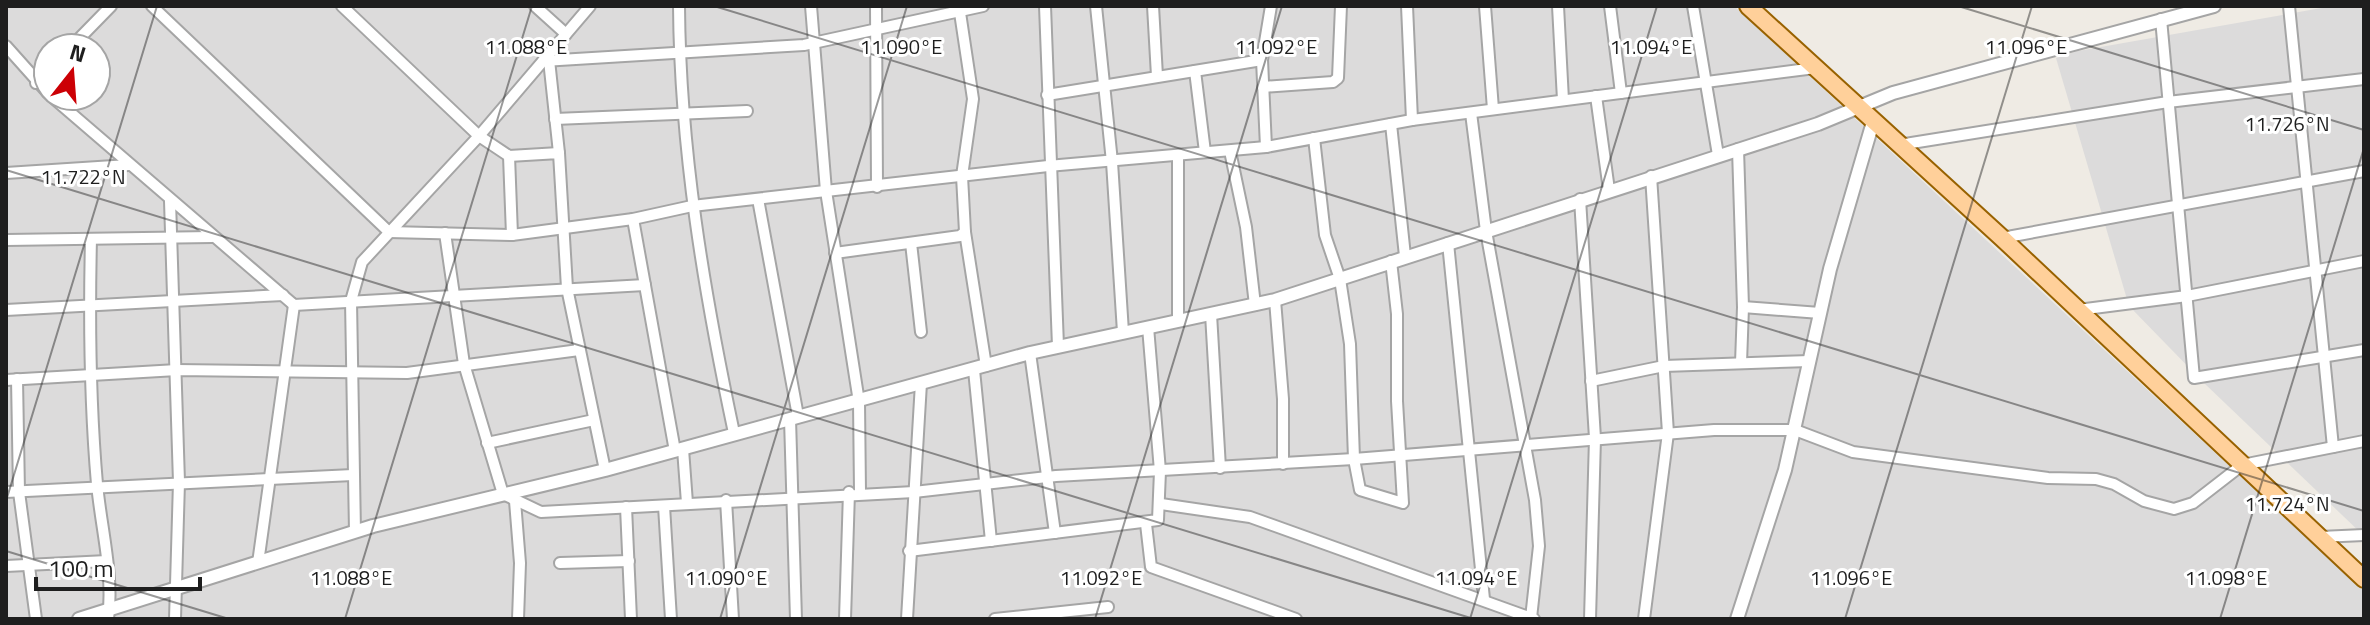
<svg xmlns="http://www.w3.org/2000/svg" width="2370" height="625" font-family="'Titillium Web',sans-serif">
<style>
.residential{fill:#dcdbdb;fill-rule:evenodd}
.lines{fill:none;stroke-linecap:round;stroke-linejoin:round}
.minor-casing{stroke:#a5a5a5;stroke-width:14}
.tertiary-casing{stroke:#a5a5a5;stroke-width:16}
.primary-casing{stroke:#986200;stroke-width:20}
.minor{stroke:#fff;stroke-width:10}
.tertiary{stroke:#fff;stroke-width:12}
.primary{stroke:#ffd09a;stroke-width:16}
.ticks{fill:none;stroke:#1e1e1e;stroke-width:2;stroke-opacity:0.45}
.ticks-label{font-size:20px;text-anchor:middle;fill:#1e1e1e;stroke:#fff;stroke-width:6;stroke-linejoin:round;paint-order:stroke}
</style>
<rect width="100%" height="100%" fill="#efebe4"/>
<!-- residential -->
<g class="residential">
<path d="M6,6H1734L2364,591V619H6ZM48,48H96V96H48Z"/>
<polygon points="2333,6 2364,6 2364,536 2204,383 2129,306 2056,58 2078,51"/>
</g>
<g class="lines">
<!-- minor casing -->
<g class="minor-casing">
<g id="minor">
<polyline points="152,6 389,232 512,235 633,219 692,206 1048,166 1266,147 1412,120 1815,68"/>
<polyline points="342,6 479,136 509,156 559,153 567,288 605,470"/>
<polyline points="535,6 566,34"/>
<path d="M679,6C680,150 704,292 734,433"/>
<polyline points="811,6 826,191 859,402 860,492"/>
<polyline points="876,6 877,187"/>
<polyline points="959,6 973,99 962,176 965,232 986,366"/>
<polyline points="1045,6 1058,346"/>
<polyline points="1096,6 1112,162 1123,332"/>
<polyline points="1153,6 1157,76"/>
<polyline points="1407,6 1412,120"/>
<polyline points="1485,6 1493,109"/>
<polyline points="1558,6 1563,100"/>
<polyline points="1610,6 1621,93"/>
<polyline points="1693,6 1718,155"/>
<polyline points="2289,6 2333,447"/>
<polyline points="2161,19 2194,378 2364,350"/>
<polyline points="6,46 48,93"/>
<polyline points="70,48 111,6"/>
<polyline points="549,60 559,153"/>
<polyline points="543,61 804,45 983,6"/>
<polyline points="1195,71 1205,152"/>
<polyline points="36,83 48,70"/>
<polyline points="1263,87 1333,82 1338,78 1341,6"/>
<polyline points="1047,95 1262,60"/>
<polyline points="51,96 294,305 645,285"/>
<polyline points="1596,96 1609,190"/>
<polyline points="1471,113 1486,231 1535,500 1539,546 1531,618"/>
<polyline points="555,119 747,111"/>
<polyline points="1391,124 1405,256"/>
<polyline points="1314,138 1325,235 1340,279 1350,344 1354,459 1360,490 1403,503 1397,401 1397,314 1391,261"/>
<polyline points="1899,145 2168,102 2364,79"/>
<polyline points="1266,147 1262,60 1271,6"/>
<polyline points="1738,149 1743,307 1741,363"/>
<polyline points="1230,151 1246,227 1255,305"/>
<polyline points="509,156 512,235"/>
<polyline points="1178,157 1178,321"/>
<polyline points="6,173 129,165"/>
<polyline points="758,199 798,416"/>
<polyline points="1580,199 1595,438 1590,619"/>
<polyline points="170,201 179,482 175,619"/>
<polyline points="633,219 675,451"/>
<polyline points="445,233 464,364 503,494 541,512 914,492 1056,476 1354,459 1714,430 1795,430 1853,452 2048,478 2096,479 2114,484 2144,501 2174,509 2193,503 2242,465 2364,441"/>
<polyline points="2002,238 2364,171"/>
<path d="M91,239C89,321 90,403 97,484C101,528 114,575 108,619"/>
<polyline points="6,240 212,237"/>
<polyline points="911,243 921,332"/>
<polyline points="1448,243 1484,599"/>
<polyline points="835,253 960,236 965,232"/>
<polyline points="1275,300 1283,399 1283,464"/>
<polyline points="1743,307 1820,313"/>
<polyline points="6,310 283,295"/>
<polyline points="2078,310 2187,296 2364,261"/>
<polyline points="1211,314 1220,468"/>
<polyline points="1030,353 1055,533"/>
<polyline points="974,370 991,541"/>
<polyline points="17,379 19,492 36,619"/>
<polyline points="6,380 177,370 407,373 579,350"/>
<polyline points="1591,381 1664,366 1810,361"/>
<polyline points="790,419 796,619"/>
<polyline points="487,443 594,420"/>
<polyline points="683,449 687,503"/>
<polyline points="6,492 353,475"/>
<polyline points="726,500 733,619"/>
<polyline points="515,501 520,563 518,619"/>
<polyline points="1161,504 1250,517 1534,619"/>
<polyline points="664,506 671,619"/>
<polyline points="626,507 631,619"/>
<polyline points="1146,524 1151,567 1296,619"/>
<polyline points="355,532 351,301 362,262 479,136 590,6"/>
<polyline points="2320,537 2364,535"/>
<polyline points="909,551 1158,520 1160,471 1148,327"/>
<polyline points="258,563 294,305"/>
<polyline points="560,563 629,561"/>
<polyline points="6,566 107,561"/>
<polyline points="845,619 849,492"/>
<polyline points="907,619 921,383"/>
<polyline points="995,619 1108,607"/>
<polyline points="1644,619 1668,433 1651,176"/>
</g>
</g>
<!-- tertiary casing -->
<g class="tertiary-casing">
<g id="tertiary">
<polyline points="79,619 373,526 605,470 1030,353 1275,300 1818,124 1893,93 2214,6"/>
<polyline points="1737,619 1785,470 1830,269 1873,122"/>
</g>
</g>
<!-- primary casing -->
<g class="primary-casing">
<polyline id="primary" points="1748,6 2002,238 2364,579"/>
</g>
<!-- minor -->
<use href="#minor" class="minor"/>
<!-- tertiary -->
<use href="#tertiary" class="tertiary"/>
<!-- primary -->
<use href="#primary" class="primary"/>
</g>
<!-- ticks -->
<path class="ticks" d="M714,6L2364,511M1958,6L2364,130M6,170L1474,619M6,501L157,6M6,551L229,619M345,619L532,6M720,619L907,6M1095,619L1282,6M1470,619L1657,6M1845,619L2032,6M2220,619L2364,148"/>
<g class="ticks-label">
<text x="526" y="54">11.088°E</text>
<text x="901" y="54">11.090°E</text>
<text x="1276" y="54">11.092°E</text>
<text x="1651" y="54">11.094°E</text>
<text x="2026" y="54">11.096°E</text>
<text x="2287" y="131">11.726°N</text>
<text x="83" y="184">11.722°N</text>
<text x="2287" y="511">11.724°N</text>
<text x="351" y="585">11.088°E</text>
<text x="726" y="585">11.090°E</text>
<text x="1101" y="585">11.092°E</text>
<text x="1476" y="585">11.094°E</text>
<text x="1851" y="585">11.096°E</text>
<text x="2226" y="585">11.098°E</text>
</g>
<!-- border -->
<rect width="2370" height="625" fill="none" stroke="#1e1e1e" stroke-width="16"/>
<!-- north arrow -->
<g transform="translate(72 72) rotate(17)"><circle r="38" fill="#ffffff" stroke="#a5a5a5" stroke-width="2"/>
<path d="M0-6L14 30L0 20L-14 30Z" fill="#cc0005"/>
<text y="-12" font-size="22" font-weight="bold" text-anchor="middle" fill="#1e1e1e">N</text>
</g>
<!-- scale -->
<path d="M36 577v12h164v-12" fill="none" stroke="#1e1e1e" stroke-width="4"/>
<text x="48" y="577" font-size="24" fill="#1e1e1e" stroke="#ffffff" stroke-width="6" paint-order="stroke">100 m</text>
</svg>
